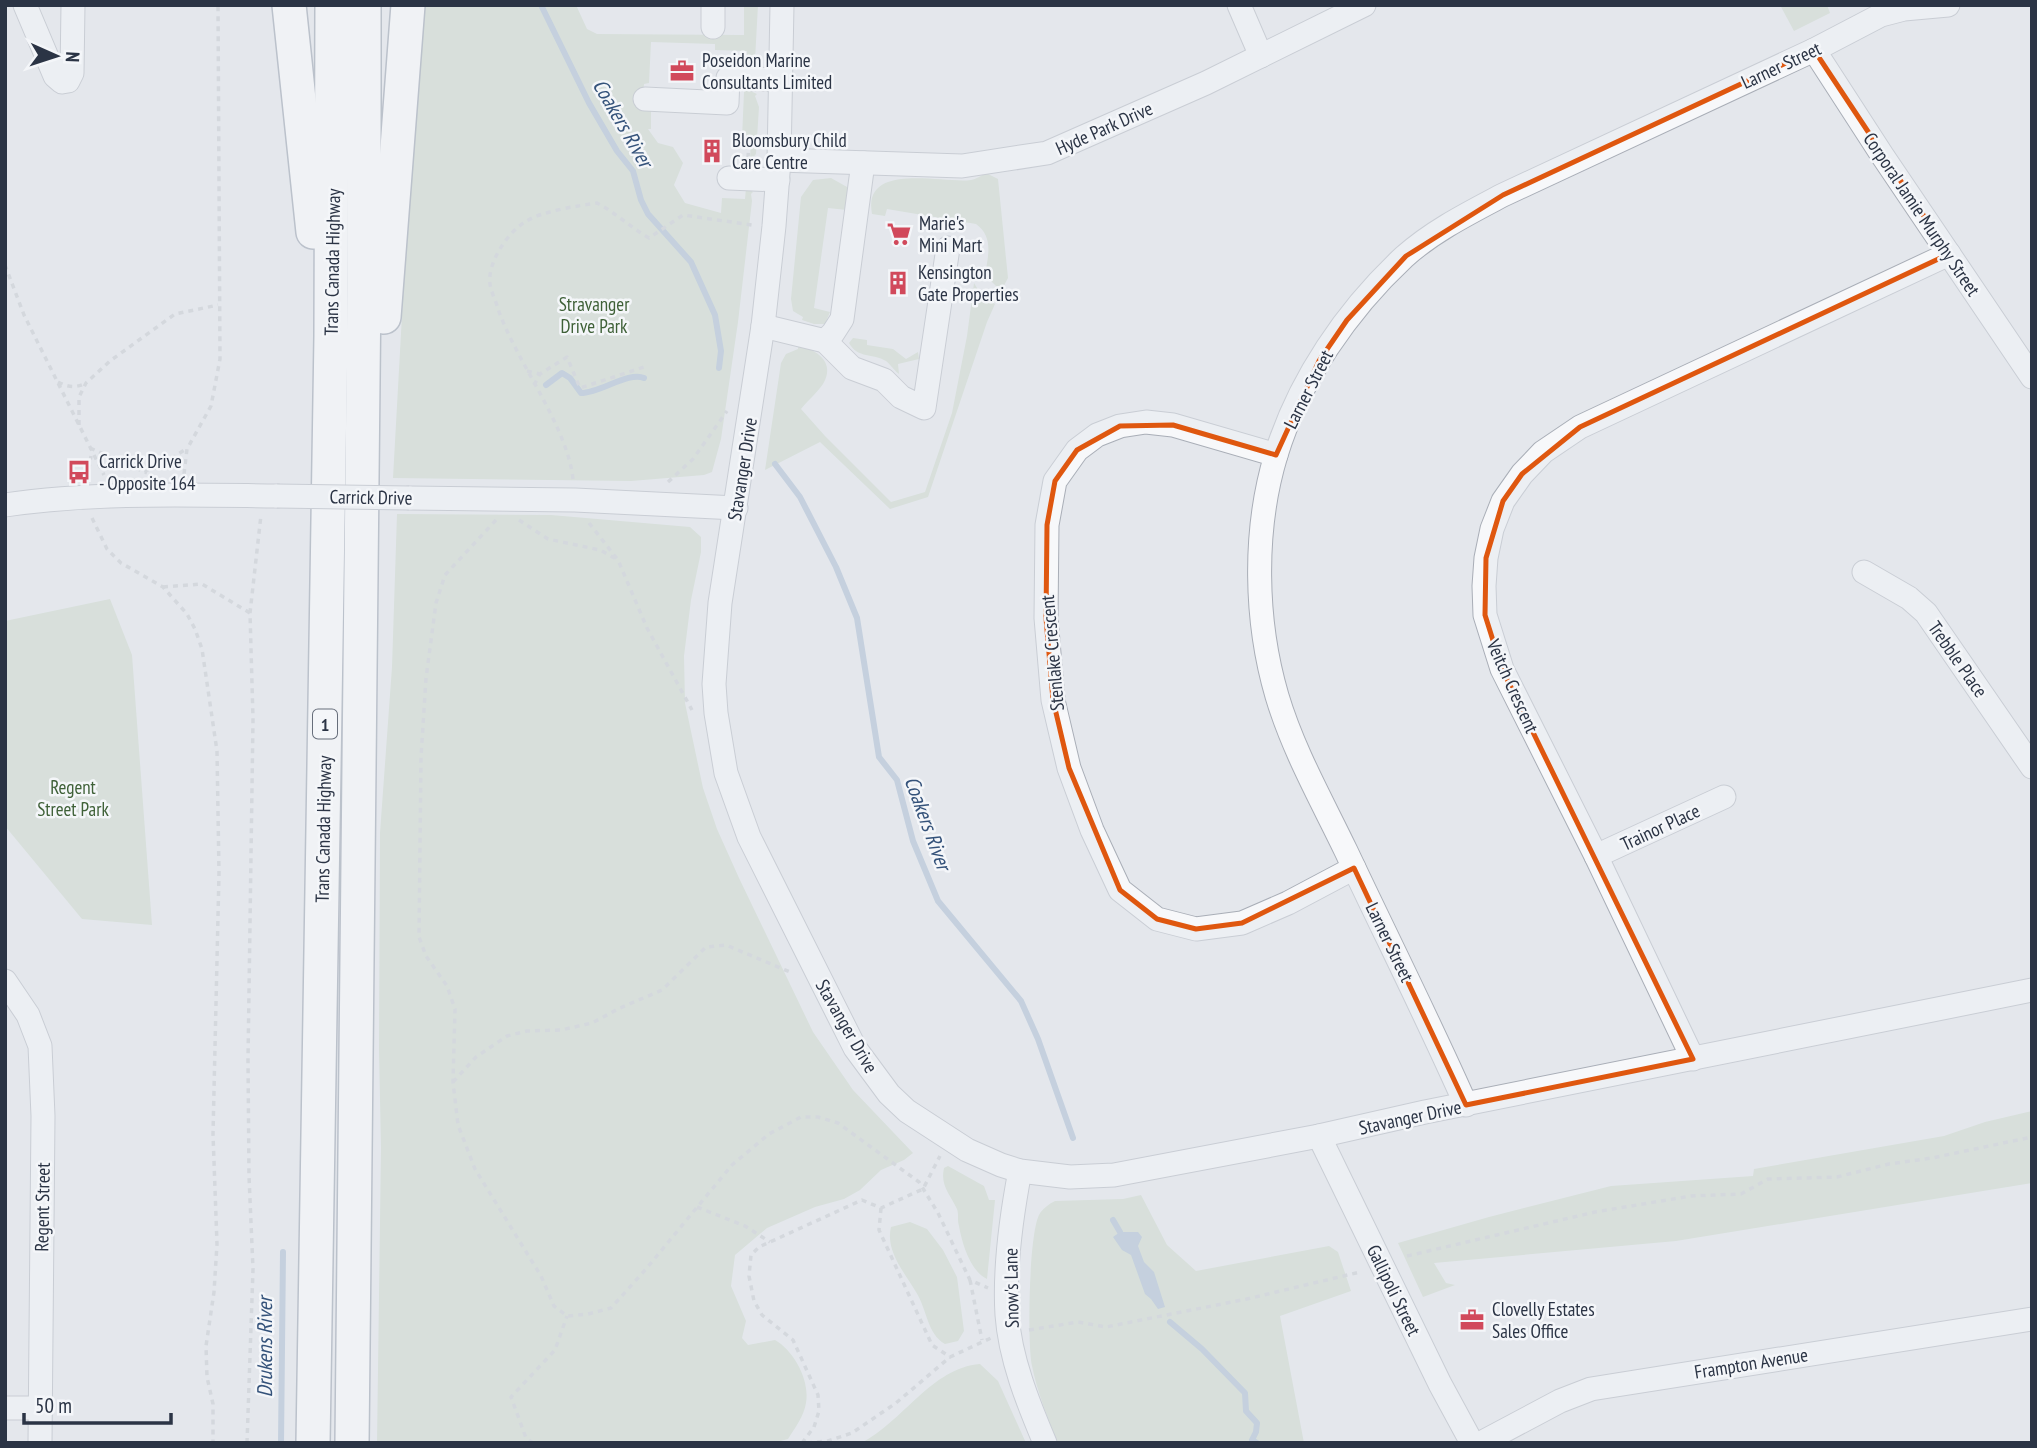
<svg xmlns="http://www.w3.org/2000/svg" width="2037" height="1448" font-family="'PT Sans Narrow',sans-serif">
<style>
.green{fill:#c9d6c5}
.water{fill:#9fb4cc}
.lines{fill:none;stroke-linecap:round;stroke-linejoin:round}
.stream{stroke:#9fb4cc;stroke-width:6}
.minor-casing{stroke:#a9aeb7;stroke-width:25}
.highway-casing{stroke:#8b94a3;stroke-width:36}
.path{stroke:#c2c5cb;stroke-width:3.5;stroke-dasharray:5 5;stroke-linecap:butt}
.minor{stroke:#f7f8fa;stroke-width:23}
.highway{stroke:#fff;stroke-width:33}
.minor-bridge-casing{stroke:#a9aeb7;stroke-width:25;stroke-linecap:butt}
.minor-bridge{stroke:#f7f8fa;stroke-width:23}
.marked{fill:none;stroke:#df570f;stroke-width:5;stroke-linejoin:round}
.labels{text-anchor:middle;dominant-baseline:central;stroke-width:5;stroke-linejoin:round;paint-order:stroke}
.shield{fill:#f4f6f9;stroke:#676e7b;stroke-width:2}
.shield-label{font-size:18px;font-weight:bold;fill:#2b3445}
.poi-label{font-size:19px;fill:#2b3445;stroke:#f4f6f9;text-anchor:start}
.street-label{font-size:19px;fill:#2b3445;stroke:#f4f6f9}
.park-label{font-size:19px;fill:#3f6138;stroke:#f4f6f9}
.water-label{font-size:21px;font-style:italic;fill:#34527a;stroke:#f4f6f9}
</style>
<rect width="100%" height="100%" fill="#e4e7ec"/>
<!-- green -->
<g class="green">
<polygon points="425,5 576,5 587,29 597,34 744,35 744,5 758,5 755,60 758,62 753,69 747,68 747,51 715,50 715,44 651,42 649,83 644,84 642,105 651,107 651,129 648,129 658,143 673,147 683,163 674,185 685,203 721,213 722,198 745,199 746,188 753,192 751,194 752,201 738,322 721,439 712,472 704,475 631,481 393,478 407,225"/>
<polygon points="1780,5 1827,5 1830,13 1794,31"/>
<polygon points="746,89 757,94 755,96 759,107 756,154 750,161 751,139 742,138 744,92"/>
<path d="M986,173L998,179L1008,278L1001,291L985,275C988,256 994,237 976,224L887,209L885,216L872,214C862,161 943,184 971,180C976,179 981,176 986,173Z"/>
<polygon points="831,178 847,187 847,210 828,208 814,308 830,312 825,324 814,324 802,320 803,317 793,311 791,299 801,197 813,180"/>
<path d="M974,283L980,293L995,304L987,322L928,497L890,509L820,442L765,470L781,363L786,354L798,349V346C817,349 836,363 823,384C817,393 807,401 801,409L825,436L891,502L925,492L952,413L967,336Z"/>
<path d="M853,338L867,340V345L893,349L906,359L918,352L919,359L898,364L899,374C894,370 890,364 886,361C873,353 858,359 849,343Z"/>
<path d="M397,514L551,515L690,527L701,537V552L691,600L684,656L685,703L703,788L717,829L739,878L813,1032L853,1090L913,1153L904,1160L881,1170L860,1190L844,1199L815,1207L767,1228L735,1255L731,1286L746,1321L742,1338L748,1345L775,1340C794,1351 810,1380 806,1403C804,1416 795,1428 788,1439L773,1443H377L381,1148L379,1050L380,833L392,667Z"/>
<polygon points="110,599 132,655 152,925 82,919 5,826 5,621"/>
<polygon points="2032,1111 2032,1183 1676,1241 1434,1263 1446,1283 1455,1285 1423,1297 1398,1243 1489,1217 1611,1186 1753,1176 1754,1169 1944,1136 1985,1122"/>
<path d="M948,1166L984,1186L989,1200H995L987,1279C970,1271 962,1243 959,1226C957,1220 959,1215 957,1209C950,1194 940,1186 944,1168Z"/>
<path d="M1141,1195L1167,1245L1196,1271L1329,1246L1338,1252L1351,1291L1280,1316L1304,1443H1058C1048,1419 1037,1391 1032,1366C1027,1343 1029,1235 1039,1215C1042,1209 1049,1204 1055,1201L1123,1199Z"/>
<path d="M910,1222L927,1229L943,1250L957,1277L964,1331L958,1341L945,1344C927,1334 927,1309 916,1292C905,1273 885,1251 891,1227Z"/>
<path d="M980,1364L998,1381L1026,1443H861C903,1422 931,1368 980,1364Z"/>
</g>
<!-- water -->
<polygon class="water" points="1120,1232 1138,1232 1142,1237 1138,1246 1144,1262 1154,1272 1165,1307 1158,1309 1151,1299 1145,1294 1131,1255 1122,1250 1113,1237"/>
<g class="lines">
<!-- stream -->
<g class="stream">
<polyline points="541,5 589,103 617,151 633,171 641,200 648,214 691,262 715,315 721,351 719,368"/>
<path d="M546,385L562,373L570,378L581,393C600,393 629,371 644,378"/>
<polyline points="775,464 800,497 836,567 857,618 879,757 897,780 913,841 938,901 1021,1001 1038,1039 1073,1138"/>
<polyline points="1113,1220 1120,1232"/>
<polyline points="1170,1322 1202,1349 1245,1393 1246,1411 1257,1423 1256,1432 1252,1440 1257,1443"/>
<polyline points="281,1443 283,1252"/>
</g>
<!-- minor casing -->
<g class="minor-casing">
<g id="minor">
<polyline points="25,5 55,76 62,82 68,81 72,73 73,5"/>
<polyline points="782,5 779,160 774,226 763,326 720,603 714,684 716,713 726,773 749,837 855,1048 889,1094 907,1111 967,1150 1001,1165 1020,1171 1070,1177 1114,1175 1319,1136 1425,1112 2032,990"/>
<polyline points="1239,5 1261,56"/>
<polyline points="713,27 713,5"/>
<polyline points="1814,50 1882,155 2032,377"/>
<polyline points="645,99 727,103 728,78 781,80"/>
<polyline points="779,160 962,166 1047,153 1206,83 1364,5"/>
<polyline points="729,178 778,180"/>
<polyline points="763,326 825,341 852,368 884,380 901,397 924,408 948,248"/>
<polyline points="825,341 833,333 842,319 863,163"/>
<polyline points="1276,455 1173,425 1146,422 1120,426 1097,435 1077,450 1055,481 1047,525 1046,618 1053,700 1069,768 1092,830 1120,890 1157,919 1196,929 1242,923 1288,903 1354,868"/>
<polyline points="409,498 575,500 736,508"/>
<path d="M5,505C95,492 187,495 277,496"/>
<polyline points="1864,572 1909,598 1926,613 2032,767"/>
<polyline points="1596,856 1724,797"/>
<polyline points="5,981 28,1015 40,1046 43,1116 40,1443"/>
<polyline points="1693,1059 1596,856 1502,669 1485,615 1484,586 1486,558 1492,529 1503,501 1522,474 1543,452 1580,427 1949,254"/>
<path d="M1466,1105C1428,1019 1386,936 1346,851C1322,801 1293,750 1277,696C1255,621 1253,531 1276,455C1299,380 1347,310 1404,257C1433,231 1469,213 1503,195L1814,50L1881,15L1904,9L1948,5"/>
<polyline points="1319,1136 1440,1384 1472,1443"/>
<path d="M1020,1171C1011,1218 1004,1267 1007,1315C1010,1358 1028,1403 1045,1443"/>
<polyline points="5,1408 40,1408"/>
<polyline points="1481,1443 1560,1401 1591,1389 2032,1319"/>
</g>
</g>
<!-- highway casing -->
<g class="highway-casing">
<g id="highway">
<polyline points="289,5 313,232"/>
<polyline points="384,317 408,5"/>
<polyline points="313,1443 331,336 332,5"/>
<polyline points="352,1443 364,284 364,5"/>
</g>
</g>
<!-- path -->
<g class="path">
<polyline points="732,139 749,140 748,158"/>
<polyline points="5,265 24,315 104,475"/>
<polyline points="527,371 540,374"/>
<path d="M58,382C67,387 75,388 84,384"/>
<polyline points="534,385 540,374 567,357 580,388 644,367"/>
<polyline points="79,425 79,397 86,383 110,361 175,314 218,305"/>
<polyline points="90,448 147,473"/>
<polyline points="144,471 158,467 186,449"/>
<polyline points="184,474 187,449 211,406 220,359 218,5"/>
<polyline points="81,476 89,468 91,456"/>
<path d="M573,479C567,425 517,363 498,309C496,301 491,292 490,284C487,263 508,232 525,222C541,211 578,206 597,203C616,213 630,227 649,238L683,215L752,225"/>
<polyline points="668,482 693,459 727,411"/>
<polyline points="92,518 107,549 121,563 163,587 187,614 195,629 202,649 217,751 219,873 213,1134 217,1244 214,1292 206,1346 207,1377 213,1404 213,1443"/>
<polyline points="496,520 445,575 436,603 426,678 421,757 419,937 426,956 447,986 455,1009 453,1082 458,1125 475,1169 541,1276 554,1306 567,1316 588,1314 611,1308 646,1269 732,1165 769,1134 801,1117 818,1117 838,1123 919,1182 938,1213 970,1280 988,1288"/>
<polyline points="519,520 548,539 600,550 618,560"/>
<polyline points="589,523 618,560 647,628 692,710"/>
<polyline points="163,587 202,584 250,613"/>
<polyline points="453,1082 476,1057 507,1036 527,1031 561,1030 592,1023 620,1008 662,990 706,947 726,945 790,972"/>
<polyline points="697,1207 745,1226 770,1242"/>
<polyline points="881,1208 879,1230 932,1345 950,1357 991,1338"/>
<polyline points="1407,1256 1595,1212 1691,1196 1741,1194 1768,1179 1837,1177 1889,1164 1932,1158 2032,1137"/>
<polyline points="970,1280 982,1340"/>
<polyline points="1029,1330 1078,1322 1106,1327 1247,1299 1360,1272"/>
<polyline points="247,1443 253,1269 249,1176 248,1060 253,719 250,613 261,515"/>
<polyline points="533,1443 526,1438 511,1397 555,1350 567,1316"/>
<polyline points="802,1443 814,1427 819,1411 818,1395 793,1340 762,1315 754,1301 749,1276 751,1255 759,1247 862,1200 881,1208 923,1189 940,1156"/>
<polyline points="807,1443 828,1441 852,1433 896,1403 950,1357"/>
</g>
<!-- minor -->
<use href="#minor" class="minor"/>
<!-- highway -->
<use href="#highway" class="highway"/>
<!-- minor-bridge casing -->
<g class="minor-bridge-casing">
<polyline id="minor-bridge" points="277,496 409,498"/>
</g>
<!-- minor-bridge -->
<use href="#minor-bridge" class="minor-bridge"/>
</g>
<!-- marked area -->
<path d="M0 0H2037V1448H0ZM1814,50L1949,254L1580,427L1522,474L1503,501L1486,558L1485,615L1502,669L1693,1059L1466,1105L1354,868L1242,923L1196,929L1157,919L1120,890L1069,768L1053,700L1046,618L1047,525L1055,481L1077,450L1120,426L1173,425L1276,455L1319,361L1347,320L1406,256L1503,195Z" fill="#e4e7ec" fill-opacity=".55" fill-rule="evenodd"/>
<path class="marked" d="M1814,50L1949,254L1580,427L1522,474L1503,501L1486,558L1485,615L1502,669L1693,1059L1466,1105L1354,868L1242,923L1196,929L1157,919L1120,890L1069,768L1053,700L1046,618L1047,525L1055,481L1077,450L1120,426L1173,425L1276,455L1319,361L1347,320L1406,256L1503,195Z"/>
<!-- icons -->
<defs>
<g id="office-bare" transform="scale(1.89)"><path d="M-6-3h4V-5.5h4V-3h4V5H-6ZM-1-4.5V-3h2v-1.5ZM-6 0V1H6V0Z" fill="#d1495b" stroke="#f4f6f9" stroke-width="2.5" paint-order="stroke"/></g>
<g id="building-bare" transform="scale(1.89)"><path d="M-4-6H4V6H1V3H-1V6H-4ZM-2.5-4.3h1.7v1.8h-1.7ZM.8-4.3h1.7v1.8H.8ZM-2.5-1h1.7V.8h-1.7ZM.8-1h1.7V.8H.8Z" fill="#d1495b" stroke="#f4f6f9" stroke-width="2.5" paint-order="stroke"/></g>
<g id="supermarket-bare" transform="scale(1.89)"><path d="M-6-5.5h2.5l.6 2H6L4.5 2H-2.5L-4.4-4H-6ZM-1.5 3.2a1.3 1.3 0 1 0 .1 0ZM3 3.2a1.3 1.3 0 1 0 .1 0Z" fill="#d1495b" stroke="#f4f6f9" stroke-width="2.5" paint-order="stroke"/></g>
<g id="bus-bare" transform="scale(1.89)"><path d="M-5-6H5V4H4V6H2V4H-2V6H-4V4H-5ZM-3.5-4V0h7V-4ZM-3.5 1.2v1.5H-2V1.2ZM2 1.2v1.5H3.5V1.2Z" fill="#d1495b" stroke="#f4f6f9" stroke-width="2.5" paint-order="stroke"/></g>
</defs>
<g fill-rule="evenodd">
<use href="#office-bare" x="682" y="71"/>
<use href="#building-bare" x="712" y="151"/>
<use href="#supermarket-bare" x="899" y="234"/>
<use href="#building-bare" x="898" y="283"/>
<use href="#bus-bare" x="79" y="472"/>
<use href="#office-bare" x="1472" y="1320"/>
</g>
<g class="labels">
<!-- shield labels -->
<rect class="shield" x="313" y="709.5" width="24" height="29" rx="5"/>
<g class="shield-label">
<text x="325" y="724">1</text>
</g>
<!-- poi labels -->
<g class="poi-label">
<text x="702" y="60">Poseidon Marine<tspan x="702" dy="22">Consultants Limited</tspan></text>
<text x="732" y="140">Bloomsbury Child<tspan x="732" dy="22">Care Centre</tspan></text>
<text x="919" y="223">Marie's<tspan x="919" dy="22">Mini Mart</tspan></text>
<text x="918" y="272">Kensington<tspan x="918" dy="22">Gate Properties</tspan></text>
<text x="99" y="461">Carrick Drive<tspan x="99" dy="22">- Opposite 164</tspan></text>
<text x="1492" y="1309">Clovelly Estates<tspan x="1492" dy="22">Sales Office</tspan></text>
</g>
<!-- street labels -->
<g class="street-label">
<text transform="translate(1781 65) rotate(-25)">Larner Street</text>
<text transform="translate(1104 128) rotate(-24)">Hyde Park Drive</text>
<text transform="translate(1922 214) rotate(56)">Corporal Jamie Murphy Street</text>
<text transform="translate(332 262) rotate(-89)">Trans Canada Highway</text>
<text transform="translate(1308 389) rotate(-63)">Larner Street</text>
<text transform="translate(742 469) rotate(-81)">Stavanger Drive</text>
<text transform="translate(371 497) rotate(1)">Carrick Drive</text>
<text transform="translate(1052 653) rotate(-95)">Stenlake Crescent</text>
<text transform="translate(1958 659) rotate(55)">Trebble Place</text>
<text transform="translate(1513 686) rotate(66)">Veitch Crescent</text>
<text transform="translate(1660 827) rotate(-25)">Trainor Place</text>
<text transform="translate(323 829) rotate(-89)">Trans Canada Highway</text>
<text transform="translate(1390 942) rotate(64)">Larner Street</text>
<text transform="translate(847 1026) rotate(60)">Stavanger Drive</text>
<text transform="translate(1410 1117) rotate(-12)">Stavanger Drive</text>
<text transform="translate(42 1207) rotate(-89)">Regent Street</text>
<text transform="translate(1011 1288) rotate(-91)">Snow's Lane</text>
<text transform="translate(1394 1290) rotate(64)">Gallipoli Street</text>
<text transform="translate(1751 1363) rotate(-9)">Frampton Avenue</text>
</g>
<!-- park labels -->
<g class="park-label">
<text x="594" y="304">Stravanger<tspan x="594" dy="22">Drive Park</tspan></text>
<text x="73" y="787">Regent<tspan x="73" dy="22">Street Park</tspan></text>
</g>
<!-- water labels -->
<g class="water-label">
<text transform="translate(623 123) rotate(60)">Coakers River</text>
<text transform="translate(928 823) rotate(70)">Coakers River</text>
<text transform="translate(264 1347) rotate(-90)">Drukens River</text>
</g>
</g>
<!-- border -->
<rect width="2037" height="1448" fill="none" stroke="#2b3445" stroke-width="14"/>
<!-- north arrow -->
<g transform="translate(56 56) rotate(93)" stroke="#f4f6f9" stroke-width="5" paint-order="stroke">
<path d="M0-5L12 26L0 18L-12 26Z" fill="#2b3445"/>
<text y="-10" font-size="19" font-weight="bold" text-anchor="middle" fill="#2b3445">N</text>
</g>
<!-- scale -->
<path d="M24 1413v10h147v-10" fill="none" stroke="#2b3445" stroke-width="3.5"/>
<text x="35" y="1413" font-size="21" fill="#2b3445" stroke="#f4f6f9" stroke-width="5" paint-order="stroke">50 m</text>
</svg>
